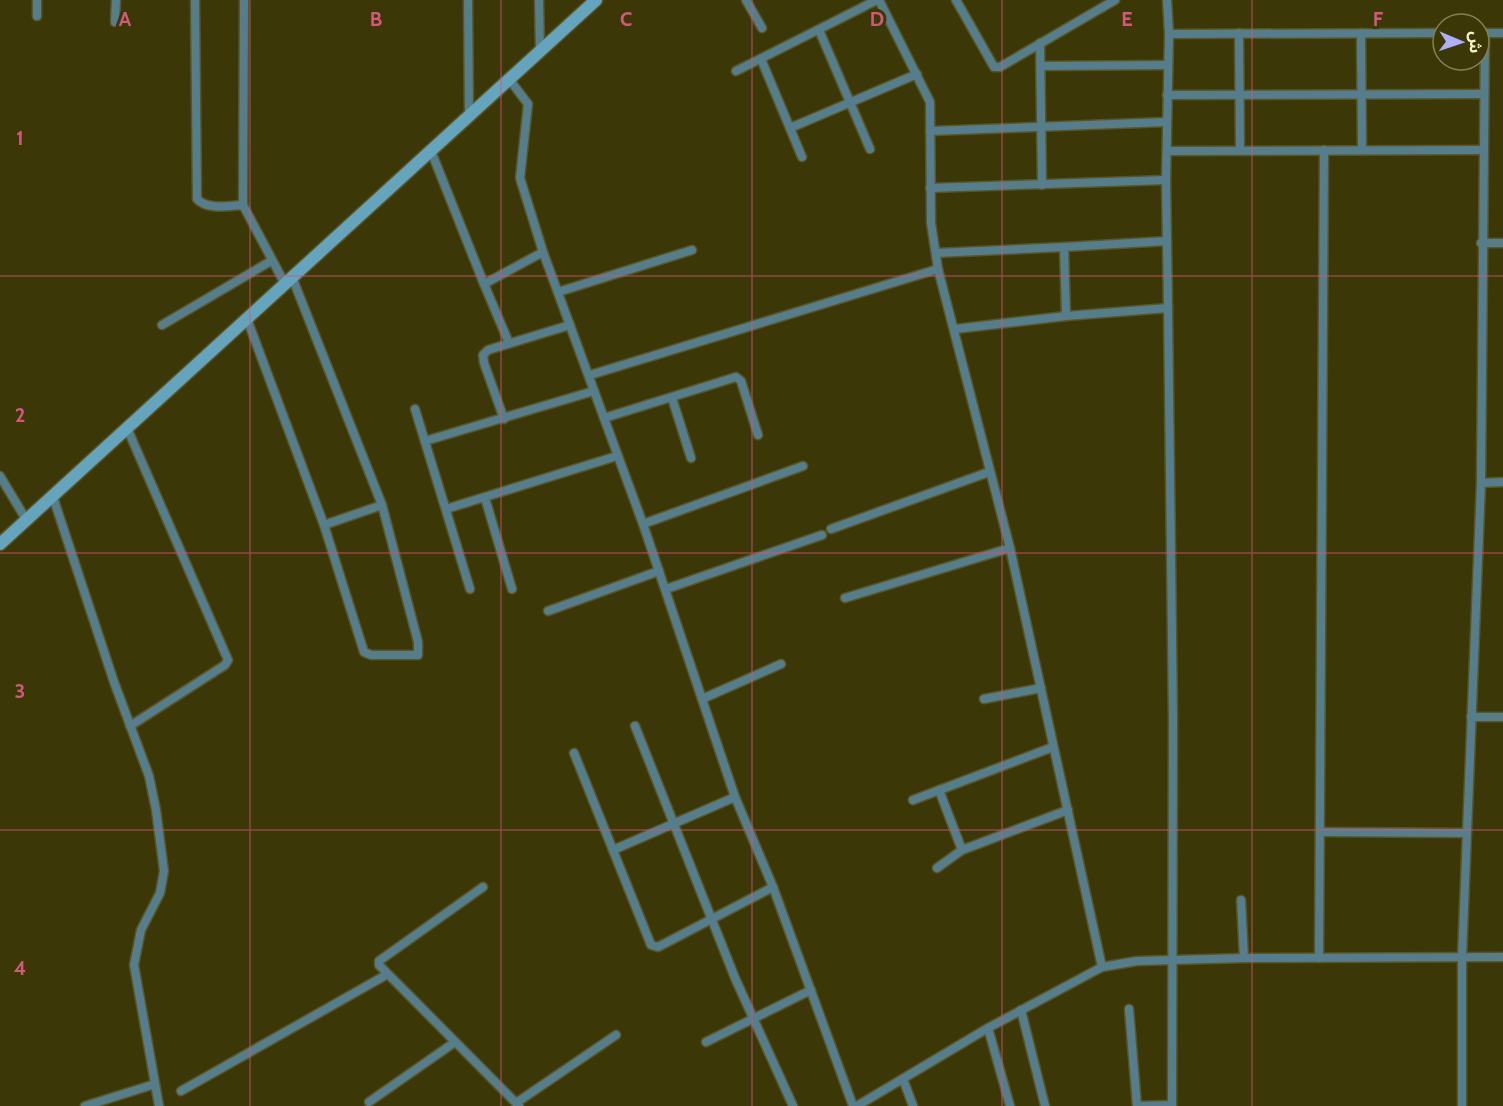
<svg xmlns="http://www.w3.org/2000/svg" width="1503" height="1106" font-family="Cabin,'Noto Sans Arabic',sans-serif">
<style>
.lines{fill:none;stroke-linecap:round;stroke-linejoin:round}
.street-casing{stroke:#595525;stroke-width:11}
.secondary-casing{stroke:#595525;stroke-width:15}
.street{stroke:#567d8b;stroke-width:8}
.secondary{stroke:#64a4bc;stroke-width:12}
.grid{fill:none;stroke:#d1597b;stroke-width:1.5;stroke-opacity:0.55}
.grid-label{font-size:20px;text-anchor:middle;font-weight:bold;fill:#d1597b;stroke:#3c3706;stroke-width:6;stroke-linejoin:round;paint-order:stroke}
</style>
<rect width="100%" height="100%" fill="#3c3706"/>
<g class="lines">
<!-- street casing -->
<g class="street-casing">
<g id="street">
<path d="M195,0L197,199C207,210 228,206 243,205L285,284"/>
<polyline points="468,0 469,116"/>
<polyline points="539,0 540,51"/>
<polyline points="746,0 762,28"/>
<polyline points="879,0 930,102 931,223 938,269 1010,548 1102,967"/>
<polyline points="956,0 994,67 1000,67 1115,0"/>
<polyline points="1167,0 1169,34 1166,180 1168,308"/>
<polyline points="37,16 37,0"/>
<polyline points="115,22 116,0"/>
<polyline points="819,30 870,149"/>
<polyline points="1239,33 1240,150"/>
<polyline points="1361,33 1362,150"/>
<polyline points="1479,33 1503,33"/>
<polyline points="1169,34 1443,33"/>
<polyline points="1040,43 1042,185"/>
<polyline points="761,59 802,157"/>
<polyline points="1041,66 1167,65"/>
<polyline points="736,71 877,0"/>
<polyline points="509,79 528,104 520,178 543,252 643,524 735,797 773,887 853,1106"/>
<polyline points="1167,95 1484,94"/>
<polyline points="790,128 917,74"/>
<polyline points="930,131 1166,122"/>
<polyline points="431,151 484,284"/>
<polyline points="1167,151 1483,150"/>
<polyline points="930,188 1166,180"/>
<polyline points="243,205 244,0"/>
<polyline points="1167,241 1064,247 1066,316 1168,308 1173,721 1172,1106"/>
<polyline points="1481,243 1503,243"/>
<polyline points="936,253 1064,247"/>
<polyline points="558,292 692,250"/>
<polyline points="247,319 324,525 364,652 371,655 418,655 418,642 382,505 292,277"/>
<polyline points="162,325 271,261"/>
<polyline points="955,329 1066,316"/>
<polyline points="509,343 484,284 543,252"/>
<polyline points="590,375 938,269"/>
<polyline points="672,398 691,458"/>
<polyline points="415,409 470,589"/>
<polyline points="604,418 736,377 741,381 758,435"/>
<polyline points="504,419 484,363 483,355 488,350 570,325"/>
<polyline points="127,428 228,660 225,665 130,726"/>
<polyline points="425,441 594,391"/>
<polyline points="0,476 27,521"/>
<polyline points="1481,483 1503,482"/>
<polyline points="53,497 114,682 149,776 156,810 164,871 160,893 141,930 134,965 159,1106"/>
<polyline points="485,498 512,589"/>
<polyline points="446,509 617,456"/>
<polyline points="643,524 803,466"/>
<polyline points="324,525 382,505"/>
<polyline points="831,529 989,472"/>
<polyline points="666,589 822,535"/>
<polyline points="845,598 1010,548"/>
<polyline points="548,611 659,571"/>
<polyline points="702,699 781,664"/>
<polyline points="984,699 1041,688"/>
<polyline points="1471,717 1503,717"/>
<polyline points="635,726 735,978 793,1106"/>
<polyline points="574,753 651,945 658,947 773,887"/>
<polyline points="939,790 962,850 1068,810"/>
<polyline points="913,800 1053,747"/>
<polyline points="1320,832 1466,833"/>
<polyline points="613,850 735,797"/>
<polyline points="937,868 962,850"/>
<polyline points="483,887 379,961 379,965 519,1106"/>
<polyline points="1241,900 1244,958"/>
<polyline points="1319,958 1324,150"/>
<polyline points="1129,1009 1137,1106 1172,1105"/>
<polyline points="1021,1010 1045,1106"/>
<polyline points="988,1028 1010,1106"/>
<polyline points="706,1042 811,990"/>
<polyline points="903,1079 913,1106"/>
<polyline points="181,1091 386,975"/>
<polyline points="369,1102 455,1042"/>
<polyline points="516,1103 616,1035"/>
<polyline points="85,1106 155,1084"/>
<polyline points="857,1106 988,1028 1102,967 1137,961 1244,958 1503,957"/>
<polyline points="1462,1106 1462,957 1481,483 1485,33"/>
</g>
</g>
<!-- secondary casing -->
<g class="secondary-casing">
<polyline id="secondary" points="0,544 596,0"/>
</g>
<!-- street -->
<use href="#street" class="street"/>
<!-- secondary -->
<use href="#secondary" class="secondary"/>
</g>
<!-- grid -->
<path class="grid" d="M250,0V1106M501,0V1106M752,0V1106M1002,0V1106M1252,0V1106M0,276H1503M0,553H1503M0,830H1503"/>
<g class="grid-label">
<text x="125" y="26">A</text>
<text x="376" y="26">B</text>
<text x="626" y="26">C</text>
<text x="877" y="26">D</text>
<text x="1127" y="26">E</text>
<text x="1378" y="26">F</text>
<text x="20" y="145">1</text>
<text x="20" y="422">2</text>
<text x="20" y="698">3</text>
<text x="20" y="975">4</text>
</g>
<!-- north arrow -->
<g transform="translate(1461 42) rotate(92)"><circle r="28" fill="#3c3706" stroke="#868153" stroke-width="1.5"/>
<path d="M0-4.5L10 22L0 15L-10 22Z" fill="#aeaefa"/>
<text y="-9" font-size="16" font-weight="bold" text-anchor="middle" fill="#f4f0c7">ش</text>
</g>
</svg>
